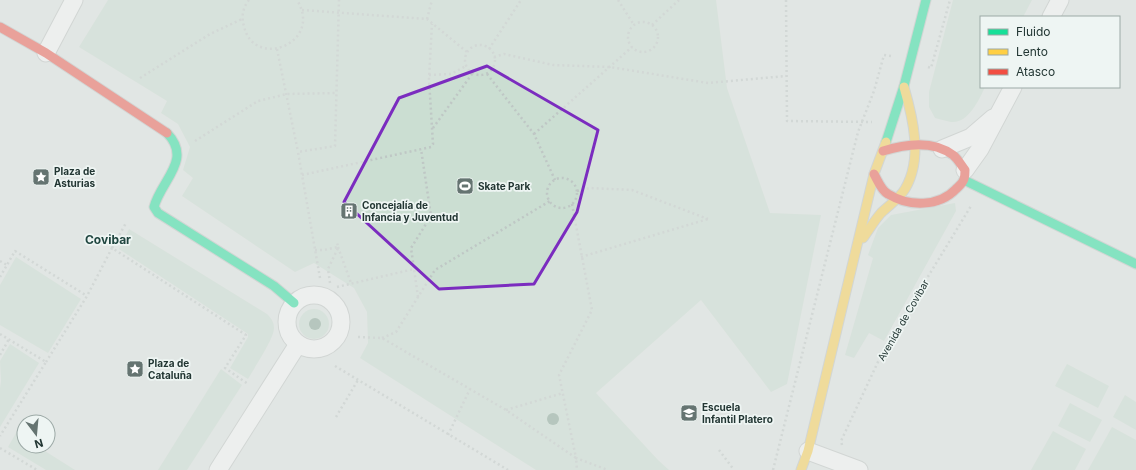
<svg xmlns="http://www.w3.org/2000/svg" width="1136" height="470" font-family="Inter,sans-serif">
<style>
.green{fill:#cbded2}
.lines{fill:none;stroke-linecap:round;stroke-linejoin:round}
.street-casing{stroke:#bec3c1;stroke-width:19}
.fast-casing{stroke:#bec3c1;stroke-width:11}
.slow-casing{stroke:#bec3c1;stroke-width:11}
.jam-casing{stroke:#bec3c1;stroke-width:11}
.path{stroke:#bfc7c5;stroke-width:2.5;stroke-dasharray:2 3;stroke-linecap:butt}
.street{stroke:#fafbfb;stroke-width:17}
.fast{stroke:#16e098;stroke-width:9}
.slow{stroke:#ffcf43;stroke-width:9}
.jam{stroke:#f24e42;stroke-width:9}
.tree{fill:#80a190}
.marked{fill:none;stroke:#7b2cbf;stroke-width:3;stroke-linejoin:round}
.labels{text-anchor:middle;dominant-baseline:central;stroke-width:3.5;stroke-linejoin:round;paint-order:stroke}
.poi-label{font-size:10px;font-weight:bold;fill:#223633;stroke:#eef5f3;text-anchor:start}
.street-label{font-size:10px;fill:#223633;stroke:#eef5f3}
.quarter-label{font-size:12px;font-weight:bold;fill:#204640;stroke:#eef5f3}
</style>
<rect width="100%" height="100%" fill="#e1e6e4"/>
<!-- green -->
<g class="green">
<polygon points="108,0 716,0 727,88 770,213 821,215 787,384 771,392 701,300 596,393 658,460 669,470 536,470 360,358 368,343 367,312 354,288 314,263 295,272 182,196 193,178 183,170 190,147 178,124 161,113 167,101 79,47"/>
<path d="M953,0H1032L1023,17H981V87H985C979,100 968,124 951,122C945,121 940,119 935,118L929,107V92Z"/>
<polygon points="955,203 956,211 884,341 869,333 854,358 845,355 873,258 868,255 878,228 891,215"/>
<path d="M129,229L267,314C271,318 274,322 274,328C274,339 254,368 248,379L230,368L248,337V334L119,249Z"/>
<polygon points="16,257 81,299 48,353 0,325 0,285"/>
<circle cx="314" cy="324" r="15"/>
<polygon points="10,344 39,363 0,427 0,388 1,381 0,361"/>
<polygon points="1067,364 1109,386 1098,408 1055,386"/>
<polygon points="221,369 242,385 187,470 158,470"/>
<polygon points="1125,395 1136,402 1136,430 1113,417"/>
<polygon points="1070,403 1102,420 1090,442 1058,426"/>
<polygon points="1112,427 1136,440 1136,470 1088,470"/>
<polygon points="1053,431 1086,449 1075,470 1031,470"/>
<polygon points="16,433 24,438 24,446 37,446 75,470 46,470 8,447"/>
</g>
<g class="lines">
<!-- street casing -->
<g class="street-casing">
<g id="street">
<polyline points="1051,17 1060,0"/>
<polyline points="46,53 74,0"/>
<polyline points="942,149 971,137 993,118"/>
<polyline points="965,170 980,149 1013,87"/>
<circle cx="314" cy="322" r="27"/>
<polyline points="808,451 859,470"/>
<polyline points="218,470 298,344"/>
</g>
</g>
<!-- fast casing -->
<g class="fast-casing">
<g id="fast">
<path d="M167,133C193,160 161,180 154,207L158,213L274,286L294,303"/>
<polyline points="886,142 904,86 926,0"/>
<polyline points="964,180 1136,264"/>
</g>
</g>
<!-- slow casing -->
<g class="slow-casing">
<g id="slow">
<path d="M863,238C869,230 874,221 881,213C889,205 899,199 905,189C923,159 913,118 904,87"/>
<polyline points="801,470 808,451 874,174 886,142"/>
</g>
</g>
<!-- jam casing -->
<g class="jam-casing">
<g id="jam">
<polyline points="0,27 46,53 167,133"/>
<path d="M874,174C878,181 881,190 888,194C909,207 939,207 956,189C959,186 963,183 964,179C965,176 965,173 965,170C961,165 958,159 953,155C933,140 905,144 883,151"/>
</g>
</g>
<!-- path -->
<g class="path">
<path d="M249,0C243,7 241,17 244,26C253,70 324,44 297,0"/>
<polyline points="618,0 634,25"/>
<polyline points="786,0 787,121 872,122"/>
<polyline points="302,10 427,19 467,52"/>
<polyline points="427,19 432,0"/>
<circle cx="643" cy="37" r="15"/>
<polyline points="652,25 679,0"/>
<circle cx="480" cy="60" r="15"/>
<polyline points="277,49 298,152"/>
<polyline points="489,49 521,0"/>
<polyline points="494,57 504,54 553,65 610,67 708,83 786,76"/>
<polyline points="928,67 931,68 950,0"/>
<polyline points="487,74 534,134 555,180"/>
<polyline points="429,75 451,74 466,66"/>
<polyline points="140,78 210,34 242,19"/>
<polyline points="433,128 472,74"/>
<polyline points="534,134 632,47"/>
<polyline points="195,141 258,101 287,94 337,93"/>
<polyline points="302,175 431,147 433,144 429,79 432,24"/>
<circle cx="562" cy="193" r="15"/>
<polyline points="577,191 590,188 632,190 708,219"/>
<polyline points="572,204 592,310 559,375 576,458 608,470"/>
<polyline points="338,247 351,283"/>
<polyline points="112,248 126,223"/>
<polyline points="315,250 324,250 338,247 337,242"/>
<polyline points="581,257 708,219"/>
<polyline points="0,261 7,265"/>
<polyline points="0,277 15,251 87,296"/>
<polyline points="320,278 298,152 335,146 339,0"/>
<polyline points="330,283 328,269 338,248"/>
<polyline points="337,287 414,269"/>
<polyline points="418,297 411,248 431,216 421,149"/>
<polyline points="0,334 46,362 0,436"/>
<polyline points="358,337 382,338 506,410 576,458 577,470"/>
<polyline points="382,338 396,332 435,270 550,201"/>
<polyline points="0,355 9,339"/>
<polyline points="46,362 87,296 112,248 246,335 225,368 248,384"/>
<polyline points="335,366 508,470"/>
<polyline points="506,410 563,393"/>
<polyline points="336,417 358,380"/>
<polyline points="448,435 470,389"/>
<polyline points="842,445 841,441 884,349 971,206"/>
<polyline points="0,448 37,470"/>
<polyline points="719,450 734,470"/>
<polyline points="773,470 858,132 874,91 884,55 891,56"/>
</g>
<!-- street -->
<use href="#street" class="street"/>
<!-- fast -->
<use href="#fast" class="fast"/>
<!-- slow -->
<use href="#slow" class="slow"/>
<!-- jam -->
<use href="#jam" class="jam"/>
</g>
<!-- trees -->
<g class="tree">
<circle cx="315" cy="324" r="6"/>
<circle cx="553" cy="419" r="6"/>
</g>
<!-- marked area -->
<path d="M0 0H1136V470H0ZM487,66L598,130L577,212L534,284L439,289L344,202L399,98Z" fill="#e1e6e4" fill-opacity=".55" fill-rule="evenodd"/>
<path class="marked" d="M487,66L598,130L577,212L534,284L439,289L344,202L399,98Z"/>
<!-- icons -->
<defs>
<g id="sight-square" transform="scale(0.9)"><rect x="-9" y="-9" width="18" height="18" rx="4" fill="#657471" stroke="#eef5f3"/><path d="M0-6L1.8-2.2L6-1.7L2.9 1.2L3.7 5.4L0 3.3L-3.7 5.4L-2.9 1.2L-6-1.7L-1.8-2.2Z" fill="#fff"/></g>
<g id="stadium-square" transform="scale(0.9)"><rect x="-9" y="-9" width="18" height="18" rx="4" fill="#657471" stroke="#eef5f3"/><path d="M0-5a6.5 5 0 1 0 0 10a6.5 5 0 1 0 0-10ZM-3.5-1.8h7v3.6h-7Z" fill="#fff"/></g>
<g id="building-square" transform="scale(0.9)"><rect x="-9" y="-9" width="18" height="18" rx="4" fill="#657471" stroke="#eef5f3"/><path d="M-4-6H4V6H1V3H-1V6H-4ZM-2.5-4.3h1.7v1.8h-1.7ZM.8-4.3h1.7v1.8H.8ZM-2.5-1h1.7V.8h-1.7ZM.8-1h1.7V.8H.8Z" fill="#fff"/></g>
<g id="school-square" transform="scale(0.9)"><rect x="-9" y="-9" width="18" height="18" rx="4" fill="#657471" stroke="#eef5f3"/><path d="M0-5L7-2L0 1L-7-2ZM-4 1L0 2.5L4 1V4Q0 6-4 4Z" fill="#fff"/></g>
</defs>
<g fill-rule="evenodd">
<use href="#sight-square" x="41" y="177"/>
<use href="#stadium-square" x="465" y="186"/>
<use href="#building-square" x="349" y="211"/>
<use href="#sight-square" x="135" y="369"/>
<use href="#school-square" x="689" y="413"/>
</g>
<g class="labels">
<!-- poi labels -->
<g class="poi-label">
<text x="54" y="171">Plaza de<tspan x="54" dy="12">Asturias</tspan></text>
<text x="478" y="186">Skate Park</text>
<text x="362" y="205">Concejalía de<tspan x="362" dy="12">Infancia y Juventud</tspan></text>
<text x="148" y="363">Plaza de<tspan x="148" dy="12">Cataluña</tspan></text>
<text x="702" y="407">Escuela<tspan x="702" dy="12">Infantil Platero</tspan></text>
</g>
<!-- street labels -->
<g class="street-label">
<text transform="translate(903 320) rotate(-60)">Avenida de Covibar</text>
</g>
<!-- quarter labels -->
<g class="quarter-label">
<text x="108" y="239">Covibar</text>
</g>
</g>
<!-- legend -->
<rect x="980" y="16" width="140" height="72" fill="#eef5f3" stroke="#9ca9a6"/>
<rect x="988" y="29" width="20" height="6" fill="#16e098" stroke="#9ca9a6"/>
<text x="1016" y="36" font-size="12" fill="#223633">Fluido</text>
<rect x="988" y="49" width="20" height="6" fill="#ffcf43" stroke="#9ca9a6"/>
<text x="1016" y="56" font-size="12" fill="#223633">Lento</text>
<rect x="988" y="69" width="20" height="6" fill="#f24e42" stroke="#9ca9a6"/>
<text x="1016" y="76" font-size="12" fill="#223633">Atasco</text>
<!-- north arrow -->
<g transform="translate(36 434) rotate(164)"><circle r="19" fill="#eef5f3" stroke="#9ca9a6"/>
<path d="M0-3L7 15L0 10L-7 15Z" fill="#657471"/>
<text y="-6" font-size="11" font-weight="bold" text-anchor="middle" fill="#223633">N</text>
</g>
</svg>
